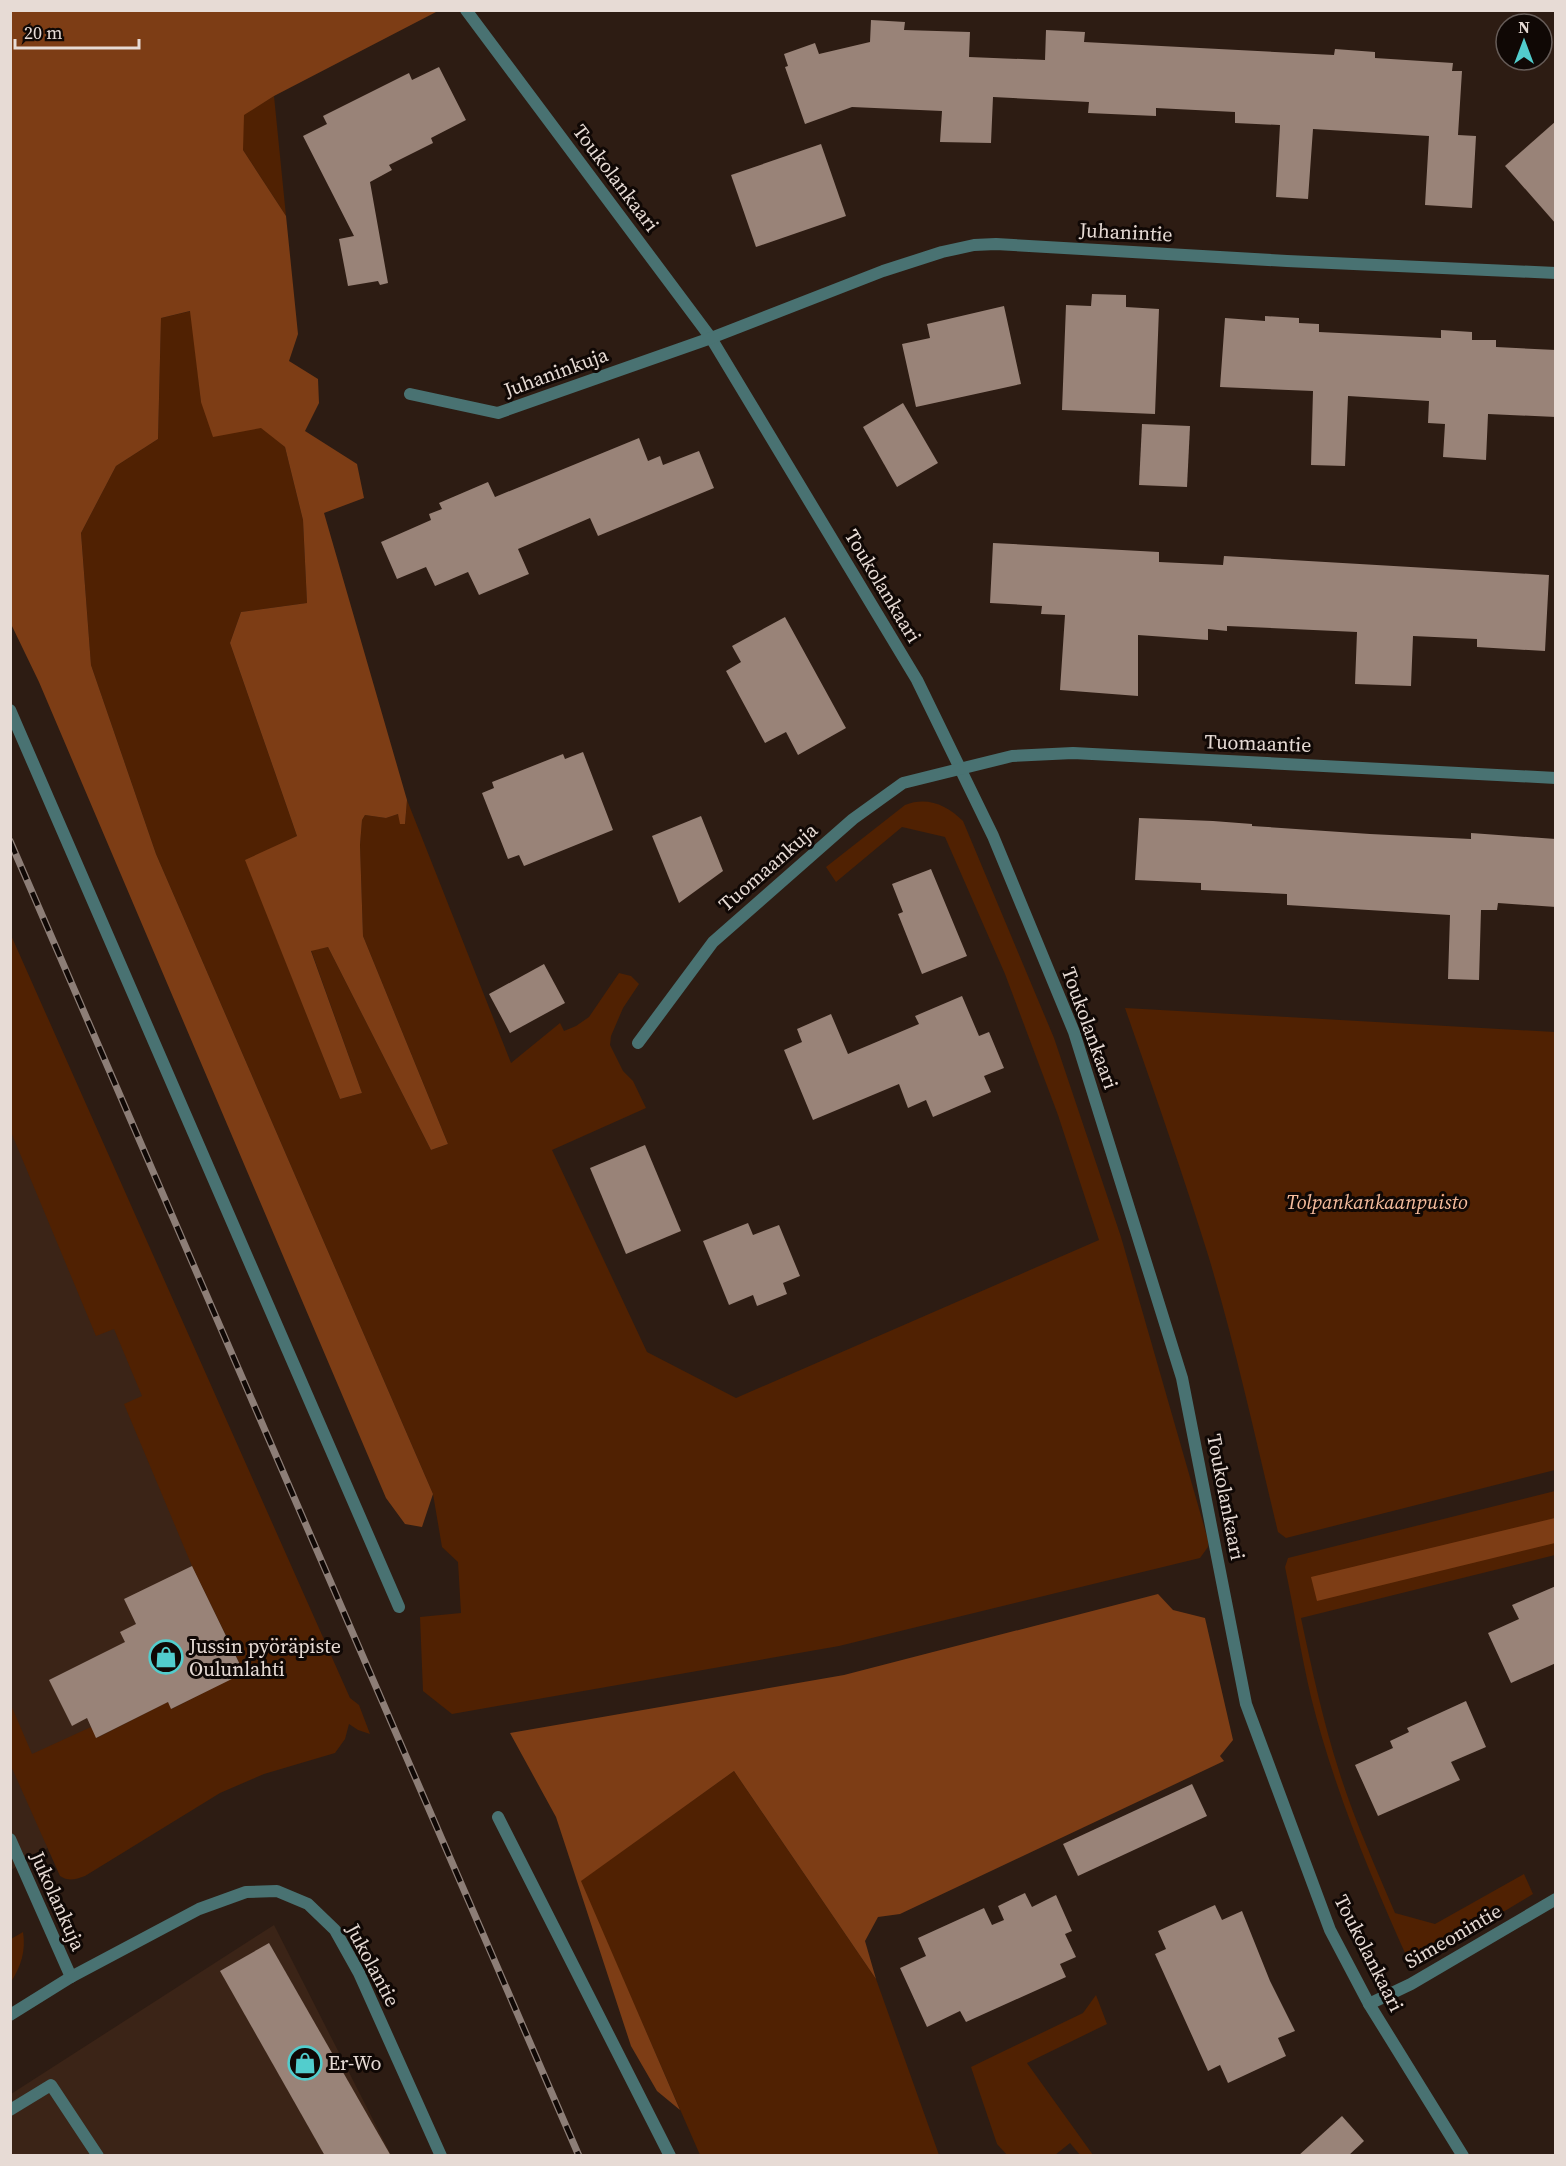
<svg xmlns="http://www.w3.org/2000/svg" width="1566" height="2166" font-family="'Source Serif 4',serif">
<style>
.built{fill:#3b2417}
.green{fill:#502102}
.forest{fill:#7d3d15}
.building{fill:#998378}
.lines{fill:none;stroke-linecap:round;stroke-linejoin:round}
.lane{stroke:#497272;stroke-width:12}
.street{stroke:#497272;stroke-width:12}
.rail-casing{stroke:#8d7e77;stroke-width:7}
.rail{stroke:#100805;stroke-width:4.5;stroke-dasharray:14;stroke-linecap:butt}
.labels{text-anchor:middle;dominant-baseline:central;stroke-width:6;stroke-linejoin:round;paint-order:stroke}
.street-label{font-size:20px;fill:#e7dbd5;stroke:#100805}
.park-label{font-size:20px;font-style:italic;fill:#f7bd9e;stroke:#100805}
.poi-label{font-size:20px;fill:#e7dbd5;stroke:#100805;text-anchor:start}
</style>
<rect width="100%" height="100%" fill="#2d1c13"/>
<!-- built -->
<g class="built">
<polygon points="10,1084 272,1686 46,1849 11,1870"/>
<polygon points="274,1925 391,2155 11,2156 11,2094"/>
</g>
<!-- green -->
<g class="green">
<polygon points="274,96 286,216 243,150 243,115"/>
<path d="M191,311L201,402L262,428L285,447L303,520L307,603L241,612L230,643L297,836L246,861L340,1099L362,1093L311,950L328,947L431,1150L448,1144L363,936L360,845L362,820L365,815L386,818L398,814L405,824L407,800L511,1063L560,1023L564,1031L576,1026L589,1017L619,973L631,976L639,984L623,1008L611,1036L610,1045L623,1071L633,1081L646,1108L552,1150L647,1352L736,1398L1099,1240L1058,1115L1005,974L945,837L902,827L836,882L826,867L905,805C927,796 947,805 963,821L1054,1038L1121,1237L1208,1540V1547L1200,1558L839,1646L452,1714L423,1691L420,1617L461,1613L458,1562L442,1547L433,1494L156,854L91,665L81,533L116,466L158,439L161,318Z"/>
<path d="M10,933L350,1698L359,1705L370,1734L358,1730L349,1724L345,1739L335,1753L264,1774L220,1793L85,1876C76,1879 69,1882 60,1876L11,1766V1705L32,1754L91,1727L97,1738L168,1702L172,1709L244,1672L192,1566L124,1404L142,1396L114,1329L96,1336L11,1132Z"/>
<path d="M1125,1008L1555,1032V1470L1286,1538L1278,1532C1256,1441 1236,1348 1209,1258C1183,1174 1154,1091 1125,1008Z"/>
<path d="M1555,1491V1555L1301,1618C1312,1670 1323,1721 1339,1771C1354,1819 1375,1866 1395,1913L1435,1924L1524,1874L1533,1894L1425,1959L1410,1964C1371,1878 1334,1789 1311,1697C1301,1654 1294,1610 1285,1567L1288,1558Z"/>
<polygon points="734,1771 876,1979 939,2155 700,2155 580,1881"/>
<path d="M23,1932C26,1951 21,1966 11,1982V1939Z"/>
<polygon points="1096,1995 1107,2024 1027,2063 1093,2155 1080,2155 1070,2143 1055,2155 1007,2155 997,2144 971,2067 1083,2013"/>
</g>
<!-- forest -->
<g class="forest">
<polygon points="11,10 435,10 436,12 274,96 244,115 243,150 286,216 298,334 289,361 318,379 319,403 305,431 357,464 364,498 324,513 407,800 405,824 400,824 398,814 386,818 365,815 362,820 360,845 363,936 448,1144 431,1150 328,947 311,951 362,1093 340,1099 245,860 297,836 230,643 241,612 307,603 303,520 285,447 261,428 213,437 201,402 190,311 161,318 158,439 116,466 81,533 91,665 156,854 433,1494 422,1527 405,1524 386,1498 39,682 11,624"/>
<polygon points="1555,1518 1555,1543 1317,1601 1311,1577"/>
<polygon points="1158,1594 1173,1610 1205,1618 1233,1740 1220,1756 1224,1761 900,1914 878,1917 865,1941 876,1979 734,1771 581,1881 680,2110 657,2091 631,2046 556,1817 510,1733 844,1675"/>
</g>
<!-- building -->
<g class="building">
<polygon points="871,20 905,22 904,30 970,32 969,57 1045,60 1046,30 1085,32 1084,42 1334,55 1335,49 1375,52 1375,58 1453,63 1452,71 1462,71 1458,135 1476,136 1472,208 1425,205 1429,136 1313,129 1308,199 1276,197 1280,125 1235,123 1235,112 1156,108 1156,116 1088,113 1089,102 993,97 991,143 940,142 942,111 852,107 805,124 785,67 788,66 784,54 815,43 819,54 870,42"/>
<polygon points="439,67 466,120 431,138 433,143 389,165 392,170 370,182 388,283 380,285 378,281 348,286 339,239 354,236 303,136 327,124 323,116 409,73 412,80"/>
<polygon points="1556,121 1556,224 1505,166"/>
<polygon points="821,144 846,216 756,247 731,175"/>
<polygon points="1092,294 1126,295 1126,307 1159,309 1155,414 1062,410 1066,305 1091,306"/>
<polygon points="1004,306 1021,384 916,407 902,344 930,338 927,324"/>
<polygon points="1265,316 1299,318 1299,323 1319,324 1319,332 1441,338 1441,330 1472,332 1472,340 1496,340 1496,347 1556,350 1556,417 1488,414 1486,460 1443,457 1445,424 1428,423 1429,401 1348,396 1345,466 1311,465 1313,391 1220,387 1225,318 1265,321"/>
<polygon points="903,403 938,463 897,487 863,427"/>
<polygon points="1142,424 1190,426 1187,487 1139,485"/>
<polygon points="639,438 648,461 660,456 663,465 699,451 714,488 598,536 590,518 518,549 529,574 479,595 468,572 435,586 426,567 397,579 381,542 431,520 429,514 442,509 439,503 488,482 495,497"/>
<polygon points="993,543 1159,552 1159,562 1223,565 1224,556 1549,575 1545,651 1477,647 1477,639 1413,636 1411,686 1355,684 1357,632 1227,626 1227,631 1208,629 1208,640 1138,635 1138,696 1060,690 1065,615 1041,614 1042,606 990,603"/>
<polygon points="785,617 846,728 798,755 786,732 765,743 726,671 741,662 732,646"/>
<polygon points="583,752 613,830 524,866 519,855 508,859 482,793 494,788 492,782 563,754 565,759"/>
<polygon points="701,816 723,871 679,903 652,836"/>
<polygon points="1139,818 1213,821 1252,824 1252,826 1370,834 1471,839 1471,833 1556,839 1556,907 1498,903 1497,910 1481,910 1479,980 1448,979 1450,915 1287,905 1287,894 1201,890 1201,883 1135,880"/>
<polygon points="931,869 967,956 922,974 898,914 903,912 892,884"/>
<polygon points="544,964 565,1003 510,1033 489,994"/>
<polygon points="962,996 979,1036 989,1032 1004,1068 984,1076 991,1092 933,1117 926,1100 908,1108 899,1084 813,1120 784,1050 802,1042 797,1029 831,1014 848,1054 919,1024 915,1016"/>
<polygon points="645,1145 681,1231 626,1254 590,1168"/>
<polygon points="748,1223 753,1235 779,1225 800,1276 783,1283 787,1294 757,1306 753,1295 729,1305 703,1241"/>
<polygon points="192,1566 244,1673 171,1709 168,1702 96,1738 87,1718 72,1726 49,1680 125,1642 120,1632 136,1624 124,1599"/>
<polygon points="1556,1586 1556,1663 1511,1683 1488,1633 1519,1619 1512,1605"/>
<polygon points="1466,1701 1486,1747 1451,1762 1460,1780 1378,1816 1355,1765 1393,1748 1390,1741 1409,1732 1407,1728"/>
<polygon points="1192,1784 1207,1816 1078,1876 1063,1844"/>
<polygon points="1025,1893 1032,1907 1056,1895 1072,1931 1065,1934 1076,1957 1060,1964 1066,1977 966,2022 960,2011 927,2027 900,1968 926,1956 918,1938 984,1908 992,1925 1004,1920 998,1906"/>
<polygon points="1215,1905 1222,1920 1242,1911 1270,1981 1295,2031 1278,2038 1286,2056 1228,2083 1220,2065 1208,2071 1155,1954 1166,1949 1158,1931"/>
<polygon points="269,1943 391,2156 325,2156 220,1971"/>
<polygon points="1342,2116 1364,2141 1348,2156 1298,2156"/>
</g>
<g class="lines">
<!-- lane -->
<g class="lane">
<polyline points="10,710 399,1607"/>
<polyline points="498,1817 670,2156"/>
<polyline points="10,2110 51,2085 98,2156"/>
</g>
<!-- street -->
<g class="street">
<polyline points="466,10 711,338 917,680 993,836 1074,1032 1182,1378 1246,1704 1330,1930 1369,2004 1463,2156"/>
<polyline points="410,394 498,413 711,338 883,271 942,252 974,245 996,244 1287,261 1556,273"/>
<polyline points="638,1043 713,942 853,819 903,783 1012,756 1073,753 1556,778"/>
<polyline points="10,1839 71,1977"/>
<polyline points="1369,2004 1411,1984 1556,1899"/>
<polyline points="10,2015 71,1977 199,1909 246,1892 277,1891 308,1904 335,1930 359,1973 441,2156"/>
</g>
<!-- rail casing -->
<g class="rail-casing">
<polyline id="rail" points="10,841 579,2156"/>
</g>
<!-- rail -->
<use href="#rail" class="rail"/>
</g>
<!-- icons -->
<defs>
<g id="shop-ring" transform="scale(1.725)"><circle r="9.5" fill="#100805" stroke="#52cdcd" stroke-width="1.5"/><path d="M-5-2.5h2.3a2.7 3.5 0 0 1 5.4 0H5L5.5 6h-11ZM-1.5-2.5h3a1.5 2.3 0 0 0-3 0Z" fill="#52cdcd"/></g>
</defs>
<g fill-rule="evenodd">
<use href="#shop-ring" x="166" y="1657"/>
<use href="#shop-ring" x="305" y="2063"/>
</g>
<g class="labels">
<!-- street labels -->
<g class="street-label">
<text transform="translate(616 178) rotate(53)">Toukolankaari</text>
<text transform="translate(1126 232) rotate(3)">Juhanintie</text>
<text transform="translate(556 372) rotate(-20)">Juhaninkuja</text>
<text transform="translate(883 586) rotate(59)">Toukolankaari</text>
<text transform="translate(1258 743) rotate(2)">Tuomaantie</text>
<text transform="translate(768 867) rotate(-41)">Tuomaankuja</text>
<text transform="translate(1090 1028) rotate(70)">Toukolankaari</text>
<text transform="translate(1226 1497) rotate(79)">Toukolankaari</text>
<text transform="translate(58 1901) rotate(66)">Jukolankuja</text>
<text transform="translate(1453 1936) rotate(-30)">Simeonintie</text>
<text transform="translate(1369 1953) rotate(63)">Toukolankaari</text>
<text transform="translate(373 1965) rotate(62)">Jukolantie</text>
</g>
<!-- park labels -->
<g class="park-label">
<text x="1377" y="1202">Tolpankankaanpuisto</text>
</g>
<!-- poi labels -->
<g class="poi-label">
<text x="189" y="1646">Jussin pyöräpiste<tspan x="189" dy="23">Oulunlahti</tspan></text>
<text x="328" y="2063">Er-Wo</text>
</g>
</g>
<!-- border -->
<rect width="1566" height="2166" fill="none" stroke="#e7dbd5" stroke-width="24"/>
<!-- north arrow -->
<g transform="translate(1524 42)"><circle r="28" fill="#100805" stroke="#665c58" stroke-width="1.5"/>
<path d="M0-4.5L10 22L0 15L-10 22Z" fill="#52cdcd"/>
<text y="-9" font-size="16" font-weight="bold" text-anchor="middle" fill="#e7dbd5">N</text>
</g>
<!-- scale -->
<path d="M15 39v9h124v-9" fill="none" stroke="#e7dbd5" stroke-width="3"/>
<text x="24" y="39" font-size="18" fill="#e7dbd5" stroke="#100805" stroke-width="4.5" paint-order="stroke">20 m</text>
</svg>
